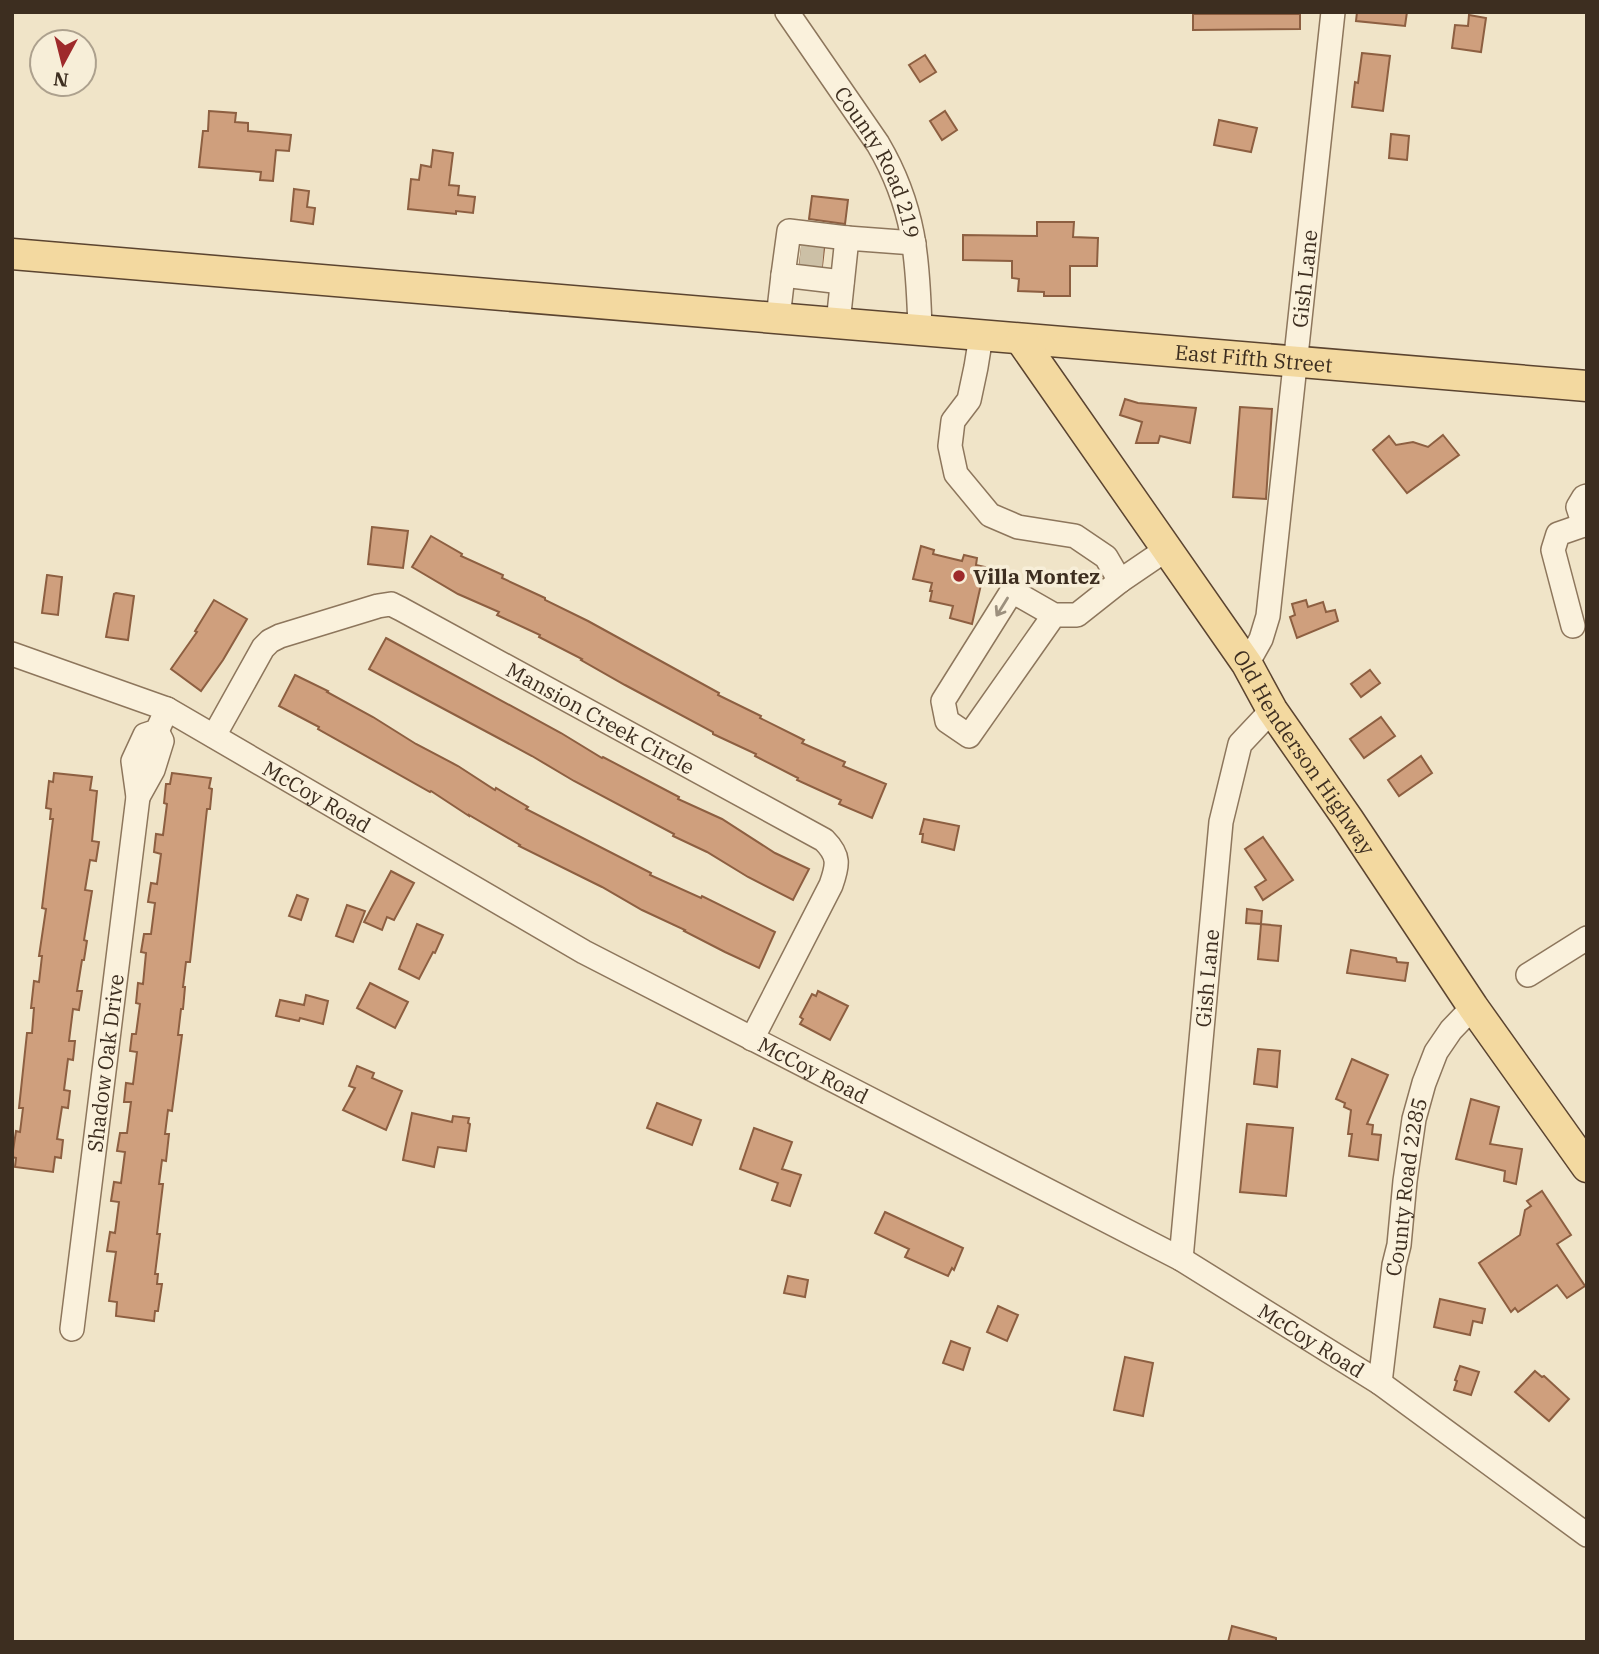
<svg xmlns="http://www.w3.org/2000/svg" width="1599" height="1654" viewBox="0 0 1599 1654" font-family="'IBM Plex Serif',serif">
	<rect width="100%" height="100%" fill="#f0e4c8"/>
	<g fill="#cf9f7d" stroke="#8d5f41" stroke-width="2">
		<path d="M 1357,12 L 1407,12 L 1405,26 L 1356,21 Z"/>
		<path d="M 1193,14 L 1300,14 L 1300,29 L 1193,30 Z"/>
		<path d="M 1469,15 L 1486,18 L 1481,52 L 1452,48 L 1455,25 L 1468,26 Z"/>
		<path d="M 1362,53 L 1390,56 L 1383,111 L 1352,107 L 1355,82 L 1358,83 Z"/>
		<path d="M 925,55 L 936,72 L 920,82 L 909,65 Z"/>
		<path d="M 209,111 L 236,113 L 235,122 L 248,123 L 248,131 L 291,135 L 289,151 L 276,150 L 273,181 L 260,180 L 261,172 L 199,167 L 203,131 L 208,131 Z"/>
		<path d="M 945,111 L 957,130 L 942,140 L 930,121 Z"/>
		<path d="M 1219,120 L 1257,128 L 1251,152 L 1214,145 Z"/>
		<path d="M 1391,134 L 1409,136 L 1407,160 L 1389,158 Z"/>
		<path d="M 433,150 L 453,153 L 449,185 L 459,186 L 458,195 L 475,197 L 473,213 L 456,211 L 456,214 L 408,209 L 411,179 L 419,180 L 421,165 L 431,167 Z"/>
		<path d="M 294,189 L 309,191 L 307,207 L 315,208 L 313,224 L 291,221 Z"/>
		<path d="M 812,196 L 848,200 L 845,224 L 809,219 Z"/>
		<path d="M 1037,222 L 1074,222 L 1073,237 L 1098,238 L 1097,266 L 1070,266 L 1070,296 L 1044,296 L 1044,292 L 1018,291 L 1019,279 L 1012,278 L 1012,261 L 963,260 L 963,235 L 1037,236 Z"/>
		<path d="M 802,247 L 824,249 L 822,266 L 800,263 Z"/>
		<path d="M 1125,399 L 1138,403 L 1196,408 L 1190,443 L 1160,436 L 1158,443 L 1136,443 L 1142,422 L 1120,415 Z"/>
		<path d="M 1240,407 L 1272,409 L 1266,499 L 1233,497 Z"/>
		<path d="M 1443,435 L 1459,455 L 1407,493 L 1373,450 L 1389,436 L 1396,445 L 1413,442 L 1428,447 Z"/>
		<path d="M 372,527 L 408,531 L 403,568 L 368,564 Z"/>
		<path d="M 431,536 L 462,554 L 461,556 L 503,575 L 502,578 L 545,598 L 545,600 L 588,621 L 719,693 L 718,695 L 761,716 L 760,718 L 804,740 L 802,743 L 845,762 L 843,766 L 886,784 L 872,818 L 839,804 L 841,800 L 797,780 L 798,778 L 755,756 L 756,754 L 713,734 L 713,732 L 625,685 L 581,660 L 582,659 L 539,637 L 540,635 L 497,615 L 499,612 L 458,594 L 412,567 Z"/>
		<path d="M 921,546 L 934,550 L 933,554 L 962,561 L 964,555 L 977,558 L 976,565 L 985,567 L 972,624 L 950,618 L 953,606 L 930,601 L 932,591 L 930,591 L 932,583 L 913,579 Z"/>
		<path d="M 47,575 L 62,577 L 58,615 L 42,613 Z"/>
		<path d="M 116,593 L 134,596 L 128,640 L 106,637 L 114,594 Z"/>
		<path d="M 214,600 L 247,619 L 223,660 L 201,691 L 171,669 L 197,632 L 195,631 Z"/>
		<path d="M 1306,600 L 1308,607 L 1323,602 L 1326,612 L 1335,610 L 1338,621 L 1297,638 L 1290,617 L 1295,615 L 1292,604 Z"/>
		<path d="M 386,638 L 561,733 L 602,758 L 603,757 L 679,797 L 678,799 L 722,819 L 775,853 L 809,869 L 793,900 L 748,877 L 707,852 L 673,836 L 674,834 L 574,781 L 532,756 L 369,669 Z"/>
		<path d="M 1370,670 L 1380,683 L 1361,697 L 1351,684 Z"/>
		<path d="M 295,675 L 328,691 L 327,692 L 373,717 L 416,744 L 458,766 L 495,790 L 496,788 L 528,807 L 526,809 L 651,873 L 650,875 L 701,898 L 702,896 L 775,932 L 759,968 L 725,952 L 684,931 L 685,930 L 642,910 L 602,887 L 519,846 L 520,845 L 469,815 L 469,816 L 431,791 L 430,792 L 318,729 L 319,727 L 279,706 Z"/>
		<path d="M 1381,717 L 1395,736 L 1364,758 L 1350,739 Z"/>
		<path d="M 1421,756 L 1432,773 L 1399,796 L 1388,780 Z"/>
		<path d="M 54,773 L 92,777 L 90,790 L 97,791 L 92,841 L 99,842 L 96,861 L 90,860 L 85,890 L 92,891 L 84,940 L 87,941 L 84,960 L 82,960 L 77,991 L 82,991 L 79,1010 L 73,1009 L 69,1041 L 75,1041 L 73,1060 L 68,1059 L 64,1090 L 70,1091 L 68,1108 L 62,1107 L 57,1139 L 63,1140 L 61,1158 L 55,1157 L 53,1172 L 15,1167 L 16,1158 L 12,1157 L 16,1131 L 20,1132 L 23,1108 L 19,1108 L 27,1033 L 32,1033 L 34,1008 L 31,1008 L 34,981 L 39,982 L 42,956 L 39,956 L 46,909 L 42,908 L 53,819 L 50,819 L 51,809 L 46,808 L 49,781 L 53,782 Z"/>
		<path d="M 172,773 L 211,778 L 209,788 L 212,789 L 210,809 L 207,809 L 190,962 L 186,962 L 183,987 L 185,987 L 183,1009 L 181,1009 L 178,1035 L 182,1035 L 172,1111 L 168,1110 L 165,1134 L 169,1134 L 166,1161 L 162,1160 L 159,1184 L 163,1184 L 157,1234 L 160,1234 L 155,1274 L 158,1274 L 157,1284 L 162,1284 L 158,1311 L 155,1311 L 154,1321 L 116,1316 L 117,1302 L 109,1301 L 116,1252 L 107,1251 L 110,1232 L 115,1233 L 119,1202 L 111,1201 L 114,1182 L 121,1183 L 125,1152 L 117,1151 L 120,1133 L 127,1133 L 131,1102 L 124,1102 L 126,1083 L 133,1084 L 137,1052 L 130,1051 L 132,1034 L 136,1034 L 140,1004 L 136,1003 L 138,983 L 143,984 L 146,953 L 141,952 L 144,934 L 151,934 L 155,903 L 148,902 L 151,883 L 157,884 L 161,854 L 154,852 L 156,834 L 163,835 L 167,804 L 164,803 L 166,784 L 170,784 Z"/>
		<path d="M 924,819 L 959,826 L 954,850 L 922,842 L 923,834 L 920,834 Z"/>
		<path d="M 1263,837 L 1293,880 L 1263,900 L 1255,887 L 1266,880 L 1245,849 Z"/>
		<path d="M 391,871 L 414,883 L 394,920 L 387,917 L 382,930 L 364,922 Z"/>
		<path d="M 297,895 L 308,899 L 301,920 L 289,916 Z"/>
		<path d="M 347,905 L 365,911 L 353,942 L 336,936 Z"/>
		<path d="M 1247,909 L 1262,911 L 1261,924 L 1281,926 L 1278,961 L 1258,959 L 1261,924 L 1246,923 Z"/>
		<path d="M 417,924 L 443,935 L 435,953 L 433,952 L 419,979 L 399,969 Z"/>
		<path d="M 1351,950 L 1396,958 L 1397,962 L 1408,963 L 1405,981 L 1347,973 Z"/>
		<path d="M 370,983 L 408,1002 L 395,1028 L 357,1008 Z"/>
		<path d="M 818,991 L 848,1006 L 830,1040 L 800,1024 L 803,1019 L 800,1017 L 812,994 L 816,996 Z"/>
		<path d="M 306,995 L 328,1001 L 323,1024 L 300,1018 L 299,1021 L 276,1016 L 280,1000 L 304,1005 Z"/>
		<path d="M 1258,1049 L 1280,1051 L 1277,1087 L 1254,1084 Z"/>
		<path d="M 1352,1059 L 1388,1075 L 1367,1124 L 1373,1125 L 1372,1134 L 1381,1135 L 1378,1160 L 1349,1156 L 1352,1134 L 1348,1134 L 1351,1110 L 1344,1107 L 1345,1103 L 1336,1099 Z"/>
		<path d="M 357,1066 L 374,1073 L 372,1078 L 402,1091 L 386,1130 L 343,1110 L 355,1088 L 349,1086 Z"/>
		<path d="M 1471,1099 L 1499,1107 L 1490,1144 L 1522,1149 L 1516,1184 L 1504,1181 L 1505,1171 L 1456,1159 Z"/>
		<path d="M 657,1103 L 701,1120 L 692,1145 L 647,1128 Z"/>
		<path d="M 412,1113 L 452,1122 L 453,1116 L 469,1118 L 468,1123 L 470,1124 L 466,1151 L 438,1147 L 434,1167 L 403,1160 Z"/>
		<path d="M 1247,1124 L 1293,1128 L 1286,1196 L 1240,1192 Z"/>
		<path d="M 754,1128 L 792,1142 L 782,1169 L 801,1175 L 790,1206 L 772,1200 L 778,1183 L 740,1169 Z"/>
		<path d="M 1542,1191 L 1571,1235 L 1557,1244 L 1585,1286 L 1567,1298 L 1557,1285 L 1518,1312 L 1515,1308 L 1511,1312 L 1479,1263 L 1520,1235 L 1525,1210 L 1531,1206 L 1527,1201 Z"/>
		<path d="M 885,1212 L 963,1248 L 954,1270 L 952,1268 L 948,1276 L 905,1257 L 909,1249 L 875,1233 Z"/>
		<path d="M 788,1276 L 808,1280 L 805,1297 L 784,1293 Z"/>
		<path d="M 1440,1299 L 1485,1309 L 1482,1323 L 1473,1321 L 1470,1335 L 1434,1327 Z"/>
		<path d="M 998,1306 L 1018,1315 L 1007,1341 L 987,1332 Z"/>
		<path d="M 951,1341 L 970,1348 L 963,1370 L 943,1363 Z"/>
		<path d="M 1125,1357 L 1153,1363 L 1143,1416 L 1114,1410 Z"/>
		<path d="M 1460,1366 L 1479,1372 L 1471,1395 L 1454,1390 L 1457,1381 L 1455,1380 Z"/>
		<path d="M 1535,1371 L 1542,1377 L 1544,1376 L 1569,1399 L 1549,1421 L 1515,1392 Z"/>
		<path d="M 1232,1626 L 1276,1638 L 1276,1642 L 1228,1642 Z"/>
	</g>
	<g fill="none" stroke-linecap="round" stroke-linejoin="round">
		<path stroke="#ccc0a6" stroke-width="23" stroke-dasharray="23 11" stroke-linecap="butt" d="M 800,257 L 823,259"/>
		<g stroke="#8d765c" stroke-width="26">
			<g id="minor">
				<path id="s1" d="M 787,12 L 878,144 C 915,207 918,259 920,330"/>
				<path d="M 842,282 L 783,275 L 789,231 L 847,238"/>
				<path d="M 778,318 L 783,275"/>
				<path d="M 838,323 L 847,238 L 914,243"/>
				<path d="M 981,336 L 976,367 L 969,400 L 953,421 L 950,446 L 956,474 L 990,515 L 1018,527 L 1075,536 L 1106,557 L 1120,581"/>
				<path d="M 1587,496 L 1584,497 L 1578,507 L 1584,525 L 1587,525"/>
				<path d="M 1054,615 L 969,736 L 947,721 L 943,701 L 1012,591 L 1054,615 L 1077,615 L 1120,581 L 1167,549"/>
				<path d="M 1573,626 L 1553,550 L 1558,534 L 1584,525"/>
				<path id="s2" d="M 12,654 L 167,709 L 584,952 L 1181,1259 L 1380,1383 L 1587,1535"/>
				<path id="s3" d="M 1247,664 L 1261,639 L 1268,616 L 1333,12"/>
				<path id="s4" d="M 214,736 L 263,648 L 270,641 L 280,636 L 378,606 L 391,604 L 401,609 L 824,840 C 840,856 838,865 831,885 L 752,1039"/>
				<path d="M 138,797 L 153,770 L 162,741 L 157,731"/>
				<path d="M 1528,975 L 1587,938"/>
				<path id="s5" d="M 1181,1259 L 1221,822 L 1240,744 L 1272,710"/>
				<path id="s6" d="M 72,1329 L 138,797 L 133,761 L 145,735 L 157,731 L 167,709"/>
				<path id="s7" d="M 1380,1383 L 1394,1265 L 1399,1245 L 1405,1181 L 1414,1119 L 1424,1083 L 1436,1052 L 1451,1030 L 1473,1007"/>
			</g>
		</g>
		<g stroke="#5b4430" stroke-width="33">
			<g id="major">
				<path id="s8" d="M 12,254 L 1587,386"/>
				<path id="s9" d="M 1021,340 L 1247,664 L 1272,710 L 1348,819 L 1473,1007 L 1587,1167"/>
			</g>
		</g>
		<use href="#minor" stroke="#faf1dc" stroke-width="23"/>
		<use href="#major" stroke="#f3d9a0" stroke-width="30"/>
	</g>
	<defs><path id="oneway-shaft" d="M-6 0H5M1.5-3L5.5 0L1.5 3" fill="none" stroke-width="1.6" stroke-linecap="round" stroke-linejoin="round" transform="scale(1.75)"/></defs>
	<use stroke="#9c907e" href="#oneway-shaft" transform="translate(1002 607) rotate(122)"/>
	<circle fill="#9e2a2b" stroke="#f7eed8" stroke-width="2.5" cx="959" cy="576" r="7"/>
	<g text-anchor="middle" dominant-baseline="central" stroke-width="7" stroke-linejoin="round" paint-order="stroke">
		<g font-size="21" fill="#3d2e20" stroke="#f7eed8">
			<text stroke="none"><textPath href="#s1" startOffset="177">County Road 219</textPath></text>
			<text stroke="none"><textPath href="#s3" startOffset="392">Gish Lane</textPath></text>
			<text stroke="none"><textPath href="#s8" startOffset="1246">East Fifth Street</textPath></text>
			<text stroke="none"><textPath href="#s4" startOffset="476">Mansion Creek Circle</textPath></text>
			<text stroke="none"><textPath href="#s9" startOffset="500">Old Henderson Highway</textPath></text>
			<text stroke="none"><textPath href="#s2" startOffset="338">McCoy Road</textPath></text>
			<text stroke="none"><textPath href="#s5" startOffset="282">Gish Lane</textPath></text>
			<text stroke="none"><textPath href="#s6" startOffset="268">Shadow Oak Drive</textPath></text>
			<text stroke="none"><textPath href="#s2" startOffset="905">McCoy Road</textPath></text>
			<text stroke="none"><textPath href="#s7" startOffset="198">County Road 2285</textPath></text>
			<text stroke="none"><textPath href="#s2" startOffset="1472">McCoy Road</textPath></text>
		</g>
		<g font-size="21" font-weight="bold" fill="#3d2e20" stroke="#f7eed8" text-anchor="start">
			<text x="973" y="576">Villa Montez</text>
		</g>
	</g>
	<rect width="1599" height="1654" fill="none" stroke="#3d2e20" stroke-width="28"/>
	<g transform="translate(63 63) rotate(187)"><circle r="33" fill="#f7eed8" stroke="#ada18e" stroke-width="2"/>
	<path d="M0-5L12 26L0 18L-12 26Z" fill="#9e2a2b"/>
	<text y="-10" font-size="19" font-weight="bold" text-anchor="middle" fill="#3d2e20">N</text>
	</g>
</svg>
